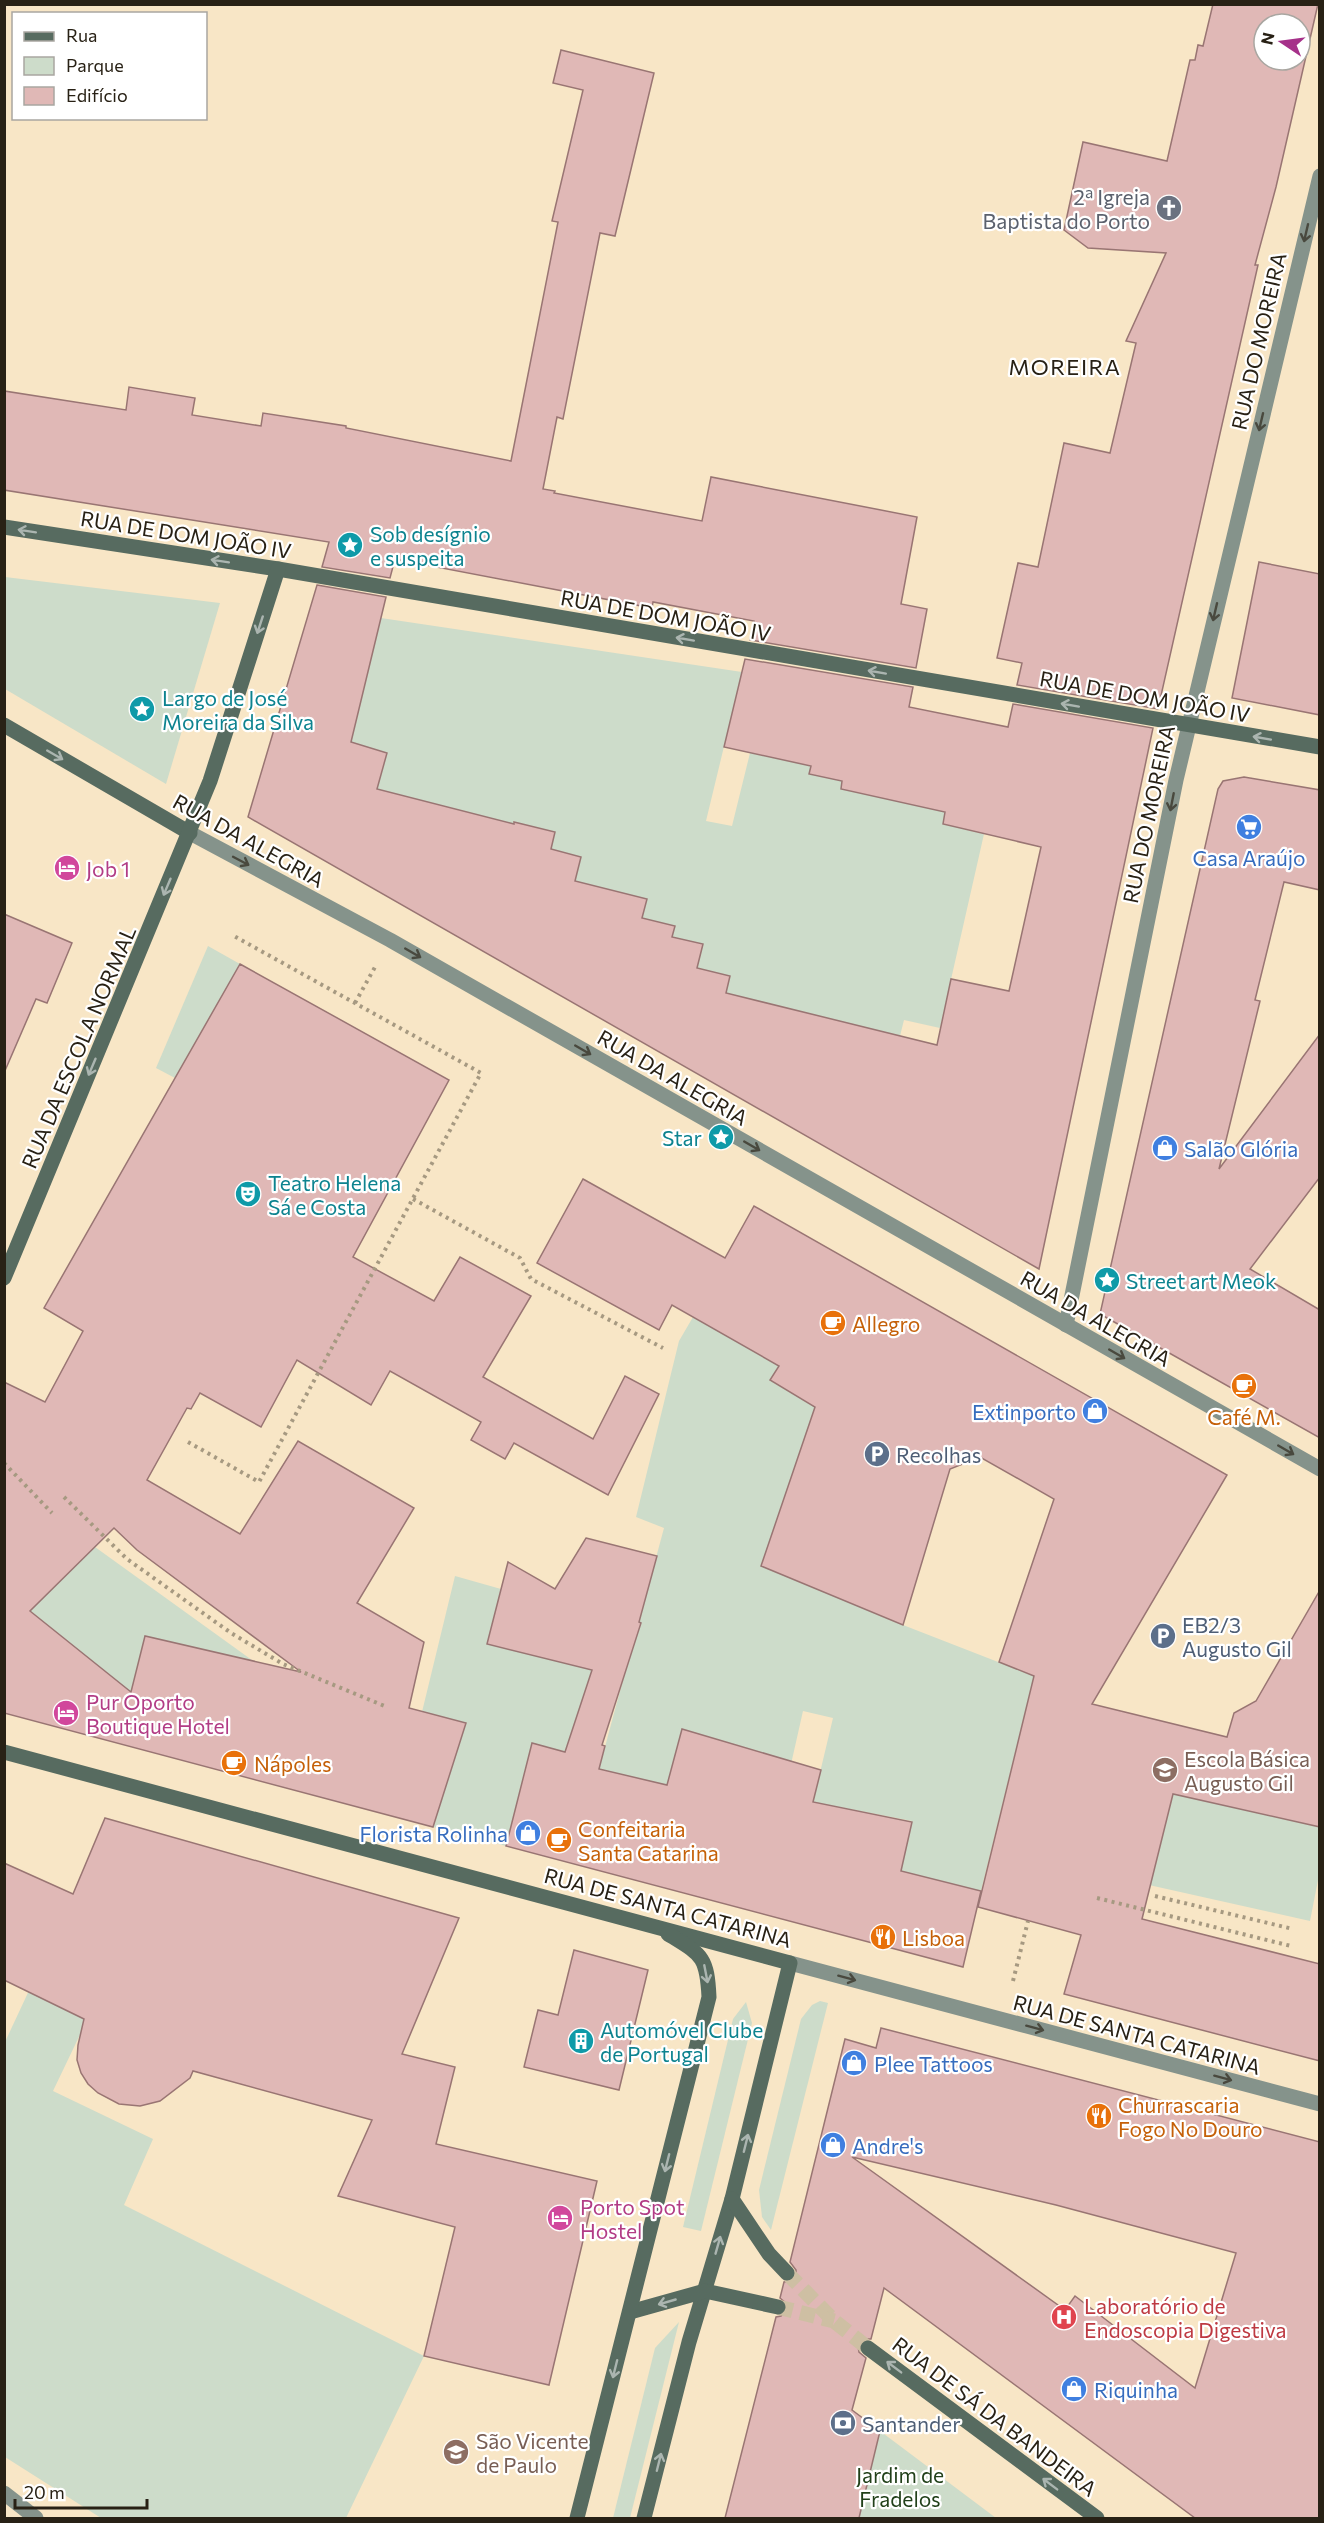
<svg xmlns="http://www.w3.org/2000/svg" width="1324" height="2523" viewBox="0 0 1324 2523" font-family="Commissioner,sans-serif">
	<rect width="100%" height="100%" fill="#f8e6c6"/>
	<g fill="#cddcca">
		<path d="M 5,577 L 220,603 L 166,784 L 5,689 Z"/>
		<path d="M 381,618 L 742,672 L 706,821 L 732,826 L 750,753 L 811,766 L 809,774 L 842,781 L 841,789 L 945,812 L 943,824 L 984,834 L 940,1028 L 904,1020 L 900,1036 L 726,993 L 730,976 L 697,968 L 702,944 L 672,937 L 674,926 L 642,918 L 647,899 L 575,882 L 581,857 L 551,849 L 555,832 L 515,822 L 510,840 L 479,815 L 377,789 L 387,753 L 351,743 Z"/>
		<path d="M 208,946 L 240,964 L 175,1078 L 156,1068 Z"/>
		<path d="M 693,1317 L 779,1365 L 770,1380 L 815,1407 L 762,1566 L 903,1625 L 1034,1676 L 981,1891 L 901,1871 L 912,1821 L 813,1802 L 833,1718 L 803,1711 L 780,1813 L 599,1769 L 664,1528 L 636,1517 L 679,1341 Z"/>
		<path d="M 95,1547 L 260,1666 L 145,1637 L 118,1743 L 78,1733 L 115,1680 L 32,1612 L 5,1604 L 57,1584 Z"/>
		<path d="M 455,1576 L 501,1589 L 487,1644 L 556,1661 L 570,1610 L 610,1620 L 565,1752 L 532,1744 L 506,1846 L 433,1827 L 422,1712 Z"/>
		<path d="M 1173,1794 L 1319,1827 L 1319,1875 L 1310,1921 L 1149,1885 Z"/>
		<path d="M 54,1937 L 87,2020 L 53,2091 L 153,2139 L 124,2205 L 424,2356 L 346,2518 L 101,2518 L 5,2457 L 5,2042 Z"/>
		<path d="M 820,2001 L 828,2003 L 771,2230 L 762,2217 L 759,2190 L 801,2019 L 812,2005 Z"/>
		<path d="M 746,2002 L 752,2023 L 701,2231 L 683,2227 L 733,2019 Z"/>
		<path d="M 679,2322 L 630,2518 L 613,2518 L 655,2348 Z"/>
		<path d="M 880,2431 L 996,2518 L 859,2518 Z"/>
	</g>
	<g fill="#e0b8b6" stroke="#997573" stroke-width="1.5" fill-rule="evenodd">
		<path d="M 1213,4 L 1318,4 L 1276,187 L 1255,265 L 1258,265 L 1158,709 L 1017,685 L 1022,663 L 997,658 L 1018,563 L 1038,567 L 1064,443 L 1110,453 L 1136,343 L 1126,341 L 1166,253 L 1088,248 L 1064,230 L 1083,142 L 1167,161 L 1190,60 L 1195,60 L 1198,45 L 1203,46 ZM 1264,24 L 1300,24 L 1300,60 L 1264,60 Z"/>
		<path d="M 561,50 L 654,73 L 615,236 L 600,233 L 563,419 L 557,417 L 543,489 L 555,491 L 554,493 L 702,521 L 711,477 L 917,517 L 901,604 L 927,609 L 916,668 L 750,640 L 754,621 L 653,602 L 652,608 L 395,559 L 390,578 L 322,567 L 329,542 L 4,490 L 4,391 L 126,410 L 129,387 L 195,398 L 192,415 L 261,426 L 263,413 L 346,426 L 346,428 L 511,461 L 558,222 L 552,221 L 583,90 L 553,83 Z"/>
		<path d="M 1259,562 L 1320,574 L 1320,715 L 1232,698 Z"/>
		<path d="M 317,585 L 386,597 L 351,742 L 387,753 L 377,789 L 514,824 L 514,822 L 555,832 L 551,849 L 581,857 L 575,881 L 647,899 L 642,918 L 675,926 L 672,937 L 703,944 L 697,968 L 730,976 L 726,993 L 937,1045 L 951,979 L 1009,991 L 1041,847 L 943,824 L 945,812 L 841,789 L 842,781 L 809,774 L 811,766 L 724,747 L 745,659 L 913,687 L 909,707 L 1008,727 L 1013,704 L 1153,728 L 1039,1269 L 248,817 Z"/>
		<path d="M 1244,777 L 1320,790 L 1320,890 L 1284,882 L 1255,1000 L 1260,1001 L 1219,1169 L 1320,1034 L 1320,1177 L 1250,1269 L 1320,1310 L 1320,1438 L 1100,1314 L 1218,789 L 1223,781 Z"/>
		<path d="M 4,914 L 72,943 L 47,1003 L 36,999 L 4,1073 Z"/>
		<path d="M 240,964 L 449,1080 L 353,1257 L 434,1301 L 460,1257 L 531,1296 L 483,1377 L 593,1439 L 625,1376 L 659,1394 L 608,1495 L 514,1443 L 505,1459 L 471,1440 L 481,1422 L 390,1371 L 371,1405 L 297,1360 L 261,1427 L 200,1393 L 191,1409 L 187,1408 L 147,1480 L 240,1534 L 298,1441 L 414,1508 L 357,1603 L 424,1642 L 409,1708 L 466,1723 L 433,1827 L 4,1713 L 4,1382 L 45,1402 L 83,1331 L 44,1308 ZM 114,1528 L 137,1550 L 301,1672 L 145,1636 L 131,1692 L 30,1611 Z"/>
		<path d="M 583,1179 L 725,1258 L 754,1206 L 1227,1475 L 1092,1704 L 1227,1737 L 1234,1713 L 1256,1701 L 1320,1590 L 1320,1827 L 1173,1794 L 1142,1919 L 1320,1964 L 1320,2061 L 1064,1994 L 1081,1935 L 978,1907 L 1034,1676 L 999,1662 L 1054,1499 L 980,1457 L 950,1469 L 903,1625 L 761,1566 L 815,1407 L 770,1380 L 779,1366 L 672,1305 L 659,1330 L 537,1263 Z"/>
		<path d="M 586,1538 L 657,1556 L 639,1622 L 641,1623 L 602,1745 L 605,1746 L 599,1769 L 667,1785 L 682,1729 L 821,1770 L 813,1802 L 912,1822 L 901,1871 L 981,1891 L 963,1967 L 506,1846 L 532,1743 L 565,1752 L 592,1670 L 487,1644 L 508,1562 L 555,1589 Z"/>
		<path d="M 105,1818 L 459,1918 L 402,2054 L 455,2067 L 436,2144 L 597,2181 L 549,2385 L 424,2356 L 455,2227 L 338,2196 L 372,2120 L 193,2071 L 190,2078 L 160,2101 L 140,2106 L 119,2104 L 98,2093 L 88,2084 L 81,2073 L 77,2060 L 78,2045 L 84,2019 L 4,1980 L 4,1863 L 73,1894 Z"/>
		<path d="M 574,1950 L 648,1970 L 619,2090 L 524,2067 L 538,2010 L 558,2015 Z"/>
		<path d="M 881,2028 L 1320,2142 L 1320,2518 L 1195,2518 L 884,2288 L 871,2339 L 864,2339 L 858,2346 L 859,2352 L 866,2358 L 852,2410 L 880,2431 L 859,2518 L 725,2518 L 776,2317 L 781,2316 L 787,2310 L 787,2304 L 780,2298 L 784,2282 L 793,2280 L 796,2275 L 796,2270 L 790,2262 L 845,2039 L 876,2048 ZM 852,2157 L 1056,2205 L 1236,2253 L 1195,2388 L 1075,2296 L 1065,2310 Z"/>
	</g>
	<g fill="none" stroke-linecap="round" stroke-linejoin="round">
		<g stroke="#cebfa3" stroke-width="15" stroke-dasharray="15 8" stroke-linecap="butt">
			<path d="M 787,2273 L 834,2321 L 868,2348"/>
			<path d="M 778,2307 L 834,2321"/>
		</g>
		<g stroke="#a69981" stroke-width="4" stroke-dasharray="3 4.5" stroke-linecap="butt">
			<path d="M 355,1003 L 375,967"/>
			<path d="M 413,1199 L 520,1258 L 531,1279 L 663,1348"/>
			<path d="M 188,1442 L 259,1482 L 481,1073 L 234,936"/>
			<path d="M 4,1463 L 52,1513"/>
			<path d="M 64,1497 L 127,1559 L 231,1633 L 283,1664 L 387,1707"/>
			<path d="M 1155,1896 L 1293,1929"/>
			<path d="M 1097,1898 L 1291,1946"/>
			<path d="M 1013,1981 L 1028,1921"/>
		</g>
		<g stroke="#85938b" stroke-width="15">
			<path d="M 1066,1325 L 1176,780 L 1320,176"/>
			<path d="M 790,1963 L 1320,2104"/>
			<path d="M 4,2493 L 36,2518"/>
		</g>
		<path stroke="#85938b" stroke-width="15" d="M 190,833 L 390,940 L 1320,1469"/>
		<g stroke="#576b60" stroke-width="15">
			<path d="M 4,527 L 278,569 L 1320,747"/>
			<path d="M 4,725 L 190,833"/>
			<path d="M 4,1278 L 210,781 L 278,569"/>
			<path d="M 4,1752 L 790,1963 L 732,2199 L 689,2342 L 644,2518"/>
			<path d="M 732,2199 L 769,2254 L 787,2273"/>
			<path d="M 630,2312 L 705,2291 L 778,2307"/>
			<path d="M 868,2348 L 1097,2518"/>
			<path d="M 577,2518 L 709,1997 C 707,1956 702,1955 668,1934"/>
		</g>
	</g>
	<defs><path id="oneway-shaft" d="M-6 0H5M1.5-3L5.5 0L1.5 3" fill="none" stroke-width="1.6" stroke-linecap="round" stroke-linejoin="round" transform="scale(1.5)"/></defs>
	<g stroke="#49493e">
		<use href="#oneway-shaft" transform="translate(1306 233) rotate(103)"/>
		<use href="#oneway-shaft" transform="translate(1261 422) rotate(103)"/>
		<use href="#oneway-shaft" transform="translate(1215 612) rotate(103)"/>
		<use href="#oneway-shaft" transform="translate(1172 802) rotate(101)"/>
		<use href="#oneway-shaft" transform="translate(241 861) rotate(28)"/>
		<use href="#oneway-shaft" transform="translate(413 953) rotate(30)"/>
		<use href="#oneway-shaft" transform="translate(583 1050) rotate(30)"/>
		<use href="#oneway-shaft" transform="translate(752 1146) rotate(30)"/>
		<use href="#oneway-shaft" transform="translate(1117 1354) rotate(30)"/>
		<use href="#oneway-shaft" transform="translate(1286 1450) rotate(30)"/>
		<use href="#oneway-shaft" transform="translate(847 1978) rotate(15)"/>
		<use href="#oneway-shaft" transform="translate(1035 2028) rotate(15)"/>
		<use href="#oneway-shaft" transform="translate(1223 2078) rotate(15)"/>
	</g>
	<g stroke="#abb5b0">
		<use href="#oneway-shaft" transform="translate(27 531) rotate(-171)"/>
		<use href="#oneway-shaft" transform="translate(220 561) rotate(-171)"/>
		<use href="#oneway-shaft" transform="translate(260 625) rotate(108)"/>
		<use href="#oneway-shaft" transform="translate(685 639) rotate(-170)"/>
		<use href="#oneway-shaft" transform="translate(877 672) rotate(-170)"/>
		<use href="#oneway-shaft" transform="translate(1070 705) rotate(-170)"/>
		<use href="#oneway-shaft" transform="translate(1262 738) rotate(-170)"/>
		<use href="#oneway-shaft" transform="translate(55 755) rotate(30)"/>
		<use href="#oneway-shaft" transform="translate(167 887) rotate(113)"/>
		<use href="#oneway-shaft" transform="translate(92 1067) rotate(113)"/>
		<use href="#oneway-shaft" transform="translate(706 1974) rotate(79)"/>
		<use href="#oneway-shaft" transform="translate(746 2143) rotate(-76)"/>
		<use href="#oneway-shaft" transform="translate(667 2163) rotate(104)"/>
		<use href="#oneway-shaft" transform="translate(718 2245) rotate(-74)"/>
		<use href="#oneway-shaft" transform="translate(667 2302) rotate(164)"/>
		<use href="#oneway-shaft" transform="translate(894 2367) rotate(-143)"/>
		<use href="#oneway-shaft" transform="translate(615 2369) rotate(104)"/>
		<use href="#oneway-shaft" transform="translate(659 2462) rotate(-76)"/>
		<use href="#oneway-shaft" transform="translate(1050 2484) rotate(-143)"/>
	</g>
	<defs>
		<g id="church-disc" transform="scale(1.35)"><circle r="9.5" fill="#6b7280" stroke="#fff"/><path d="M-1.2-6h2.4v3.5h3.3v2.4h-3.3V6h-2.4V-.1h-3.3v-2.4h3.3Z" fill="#fff"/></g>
		<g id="sight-disc" transform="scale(1.35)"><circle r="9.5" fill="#0f9aa8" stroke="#fff"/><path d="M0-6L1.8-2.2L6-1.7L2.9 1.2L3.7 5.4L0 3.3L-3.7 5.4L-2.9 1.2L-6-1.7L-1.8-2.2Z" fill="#fff"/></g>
		<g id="supermarket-disc" transform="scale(1.35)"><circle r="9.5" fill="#3f7fe0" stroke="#fff"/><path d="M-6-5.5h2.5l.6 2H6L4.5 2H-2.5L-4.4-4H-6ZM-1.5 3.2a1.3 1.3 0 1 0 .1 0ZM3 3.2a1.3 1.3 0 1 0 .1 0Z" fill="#fff"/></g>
		<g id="hotel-disc" transform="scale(1.35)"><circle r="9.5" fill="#d1479c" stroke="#fff"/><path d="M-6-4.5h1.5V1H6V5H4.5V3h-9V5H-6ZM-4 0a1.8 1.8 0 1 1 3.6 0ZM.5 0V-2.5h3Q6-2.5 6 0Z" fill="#fff"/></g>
		<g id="shop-disc" transform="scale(1.35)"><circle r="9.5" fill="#3f7fe0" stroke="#fff"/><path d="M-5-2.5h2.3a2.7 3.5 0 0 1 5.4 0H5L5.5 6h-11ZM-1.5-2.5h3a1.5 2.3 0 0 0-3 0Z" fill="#fff"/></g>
		<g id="theatre-disc" transform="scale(1.35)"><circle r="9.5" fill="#0f9aa8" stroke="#fff"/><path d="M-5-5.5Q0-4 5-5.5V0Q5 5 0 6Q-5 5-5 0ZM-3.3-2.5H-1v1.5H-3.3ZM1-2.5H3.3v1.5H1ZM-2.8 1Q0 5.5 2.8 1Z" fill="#fff"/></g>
		<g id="cafe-disc" transform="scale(1.35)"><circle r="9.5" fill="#e8710a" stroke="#fff"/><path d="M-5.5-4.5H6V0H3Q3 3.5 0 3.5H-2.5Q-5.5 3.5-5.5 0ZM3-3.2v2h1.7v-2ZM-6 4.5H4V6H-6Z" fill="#fff"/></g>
		<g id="parking-disc" transform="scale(1.35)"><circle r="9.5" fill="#5c6f8a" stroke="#fff"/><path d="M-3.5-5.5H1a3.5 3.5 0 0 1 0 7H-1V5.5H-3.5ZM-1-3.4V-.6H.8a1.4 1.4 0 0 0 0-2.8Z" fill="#fff"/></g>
		<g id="school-disc" transform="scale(1.35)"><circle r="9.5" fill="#8d6e63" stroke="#fff"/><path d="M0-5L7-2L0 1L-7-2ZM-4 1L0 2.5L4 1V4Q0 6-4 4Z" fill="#fff"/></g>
		<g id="restaurant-disc" transform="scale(1.35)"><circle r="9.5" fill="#e8710a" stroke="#fff"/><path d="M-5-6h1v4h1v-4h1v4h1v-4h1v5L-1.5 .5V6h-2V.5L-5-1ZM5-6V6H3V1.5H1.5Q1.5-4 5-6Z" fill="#fff"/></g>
		<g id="building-disc" transform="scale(1.35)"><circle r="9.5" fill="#0f9aa8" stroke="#fff"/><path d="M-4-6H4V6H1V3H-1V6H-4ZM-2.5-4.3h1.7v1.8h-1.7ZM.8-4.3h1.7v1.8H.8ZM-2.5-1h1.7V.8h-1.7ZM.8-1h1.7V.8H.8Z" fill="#fff"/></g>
		<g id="hospital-disc" transform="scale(1.35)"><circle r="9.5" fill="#e0444e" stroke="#fff"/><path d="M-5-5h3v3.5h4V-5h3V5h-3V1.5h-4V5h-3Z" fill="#fff"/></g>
		<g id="bank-disc" transform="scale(1.35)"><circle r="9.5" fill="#5c6f8a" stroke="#fff"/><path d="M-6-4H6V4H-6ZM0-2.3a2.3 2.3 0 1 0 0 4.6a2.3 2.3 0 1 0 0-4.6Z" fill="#fff"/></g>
	</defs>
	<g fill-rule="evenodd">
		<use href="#church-disc" x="1169" y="208"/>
		<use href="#sight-disc" x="350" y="545"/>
		<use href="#sight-disc" x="142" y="709"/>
		<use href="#supermarket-disc" x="1249" y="827"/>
		<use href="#hotel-disc" x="67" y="868"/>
		<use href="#sight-disc" x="721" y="1137"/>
		<use href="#shop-disc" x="1165" y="1148"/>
		<use href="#theatre-disc" x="248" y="1194"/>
		<use href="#sight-disc" x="1107" y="1280"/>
		<use href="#cafe-disc" x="833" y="1323"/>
		<use href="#cafe-disc" x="1244" y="1386"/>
		<use href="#shop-disc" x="1095" y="1411"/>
		<use href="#parking-disc" x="877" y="1454"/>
		<use href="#parking-disc" x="1163" y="1636"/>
		<use href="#hotel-disc" x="66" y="1713"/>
		<use href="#cafe-disc" x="234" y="1763"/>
		<use href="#school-disc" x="1165" y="1770"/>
		<use href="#shop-disc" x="528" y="1833"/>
		<use href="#cafe-disc" x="559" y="1840"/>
		<use href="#restaurant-disc" x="883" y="1937"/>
		<use href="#building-disc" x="581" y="2041"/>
		<use href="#shop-disc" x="854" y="2063"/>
		<use href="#restaurant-disc" x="1099" y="2116"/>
		<use href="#shop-disc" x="833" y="2145"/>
		<use href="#hotel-disc" x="560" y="2218"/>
		<use href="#hospital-disc" x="1064" y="2317"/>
		<use href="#shop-disc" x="1074" y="2389"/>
		<use href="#bank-disc" x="843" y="2423"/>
		<use href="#school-disc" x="456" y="2452"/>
	</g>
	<g text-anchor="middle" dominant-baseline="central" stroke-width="4.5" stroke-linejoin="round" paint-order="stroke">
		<g font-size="21" fill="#5b616d" stroke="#fff" text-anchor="end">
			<text x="1150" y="196">2ª Igreja<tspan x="1150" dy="24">Baptista do Porto</tspan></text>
		</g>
		<g font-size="21" fill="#282115" stroke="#fff">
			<text transform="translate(1258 341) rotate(-77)">RUA DO MOREIRA</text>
			<text transform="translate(186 534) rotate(9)">RUA DE DOM JOÃO IV</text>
			<text transform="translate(666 615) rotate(10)">RUA DE DOM JOÃO IV</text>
			<text transform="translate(1145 696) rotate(10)">RUA DE DOM JOÃO IV</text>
			<text transform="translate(1148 814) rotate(-78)">RUA DO MOREIRA</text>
			<text transform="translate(249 840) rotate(29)">RUA DA ALEGRIA</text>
			<text transform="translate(78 1047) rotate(-67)">RUA DA ESCOLA NORMAL</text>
			<text transform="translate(673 1077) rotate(30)">RUA DA ALEGRIA</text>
			<text transform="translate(1096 1318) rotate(30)">RUA DA ALEGRIA</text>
			<text transform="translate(668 1907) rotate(15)">RUA DE SANTA CATARINA</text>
			<text transform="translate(1137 2034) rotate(15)">RUA DE SANTA CATARINA</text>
			<text transform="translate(995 2416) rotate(37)">RUA DE SÁ DA BANDEIRA</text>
		</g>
		<g font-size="21" fill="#0d838f" stroke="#fff" text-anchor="start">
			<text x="370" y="533">Sob desígnio<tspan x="370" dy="24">e suspeita</tspan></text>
			<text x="162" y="697">Largo de José<tspan x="162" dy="24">Moreira da Silva</tspan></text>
			<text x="702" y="1137" text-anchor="end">Star</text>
			<text x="268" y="1182">Teatro Helena<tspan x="268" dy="24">Sá e Costa</tspan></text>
			<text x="1126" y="1280">Street art Meok</text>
			<text x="600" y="2029">Automóvel Clube<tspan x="600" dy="24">de Portugal</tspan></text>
		</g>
		<g font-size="21" fill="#366cbe" stroke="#fff" text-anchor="start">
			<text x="1249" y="857" text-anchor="middle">Casa Araújo</text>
			<text x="1184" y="1148">Salão Glória</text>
			<text x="1076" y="1411" text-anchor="end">Extinporto</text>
			<text x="508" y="1833" text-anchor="end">Florista Rolinha</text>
			<text x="874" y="2063">Plee Tattoos</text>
			<text x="852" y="2145">Andre's</text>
			<text x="1094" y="2389">Riquinha</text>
		</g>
		<g font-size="21" fill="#b23c85" stroke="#fff" text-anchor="start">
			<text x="86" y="868">Job 1</text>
			<text x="86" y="1701">Pur Oporto<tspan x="86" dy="24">Boutique Hotel</tspan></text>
			<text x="580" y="2206">Porto Spot<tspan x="580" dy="24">Hostel</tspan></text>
		</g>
		<g font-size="21" fill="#c56008" stroke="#fff" text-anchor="start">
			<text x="852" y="1323">Allegro</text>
			<text x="1244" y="1416" text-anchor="middle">Café M.</text>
			<text x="254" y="1763">Nápoles</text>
			<text x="578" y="1828">Confeitaria<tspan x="578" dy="24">Santa Catarina</tspan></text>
			<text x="902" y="1937">Lisboa</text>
			<text x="1118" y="2104">Churrascaria<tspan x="1118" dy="24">Fogo No Douro</tspan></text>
		</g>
		<g font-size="21" fill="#4e5e75" stroke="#fff" text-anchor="start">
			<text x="896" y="1454">Recolhas</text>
			<text x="1182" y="1624">EB2/3<tspan x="1182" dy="24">Augusto Gil</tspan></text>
			<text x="862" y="2423">Santander</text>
		</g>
		<g font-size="21" fill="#785e54" stroke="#fff" text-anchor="start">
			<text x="1184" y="1758">Escola Básica<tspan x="1184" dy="24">Augusto Gil</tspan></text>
			<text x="476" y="2440">São Vicente<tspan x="476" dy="24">de Paulo</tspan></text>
		</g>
		<g font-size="21" fill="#be3a42" stroke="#fff" text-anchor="start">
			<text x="1084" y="2305">Laboratório de<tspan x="1084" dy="24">Endoscopia Digestiva</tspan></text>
		</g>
		<g font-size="21" fill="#214019" stroke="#fff">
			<text x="900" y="2474">Jardim de<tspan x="900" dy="24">Fradelos</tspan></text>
		</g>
		<g font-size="22" letter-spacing="1.5" fill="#282115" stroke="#fff">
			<text x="1065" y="366">MOREIRA</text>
		</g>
	</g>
	<rect width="1324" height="2523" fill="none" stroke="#282115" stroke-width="12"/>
	<rect x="12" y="12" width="195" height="108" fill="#ffffff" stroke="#a9a6a1" stroke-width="1.5"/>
	<rect x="24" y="32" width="30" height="9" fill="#576b60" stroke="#a9a6a1" stroke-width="1.5"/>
	<text x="66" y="42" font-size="18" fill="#282115">Rua</text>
	<rect x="24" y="57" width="30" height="18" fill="#cddcca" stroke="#a9a6a1" stroke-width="1.5"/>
	<text x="66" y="72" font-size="18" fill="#282115">Parque</text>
	<rect x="24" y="87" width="30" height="18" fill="#e0b8b6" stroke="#a9a6a1" stroke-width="1.5"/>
	<text x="66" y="102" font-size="18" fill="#282115">Edifício</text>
	<g transform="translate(1282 42) rotate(283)"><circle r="28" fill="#ffffff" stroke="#a9a6a1" stroke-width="1.5"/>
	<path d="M0-4.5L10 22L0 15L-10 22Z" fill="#a6318a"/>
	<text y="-9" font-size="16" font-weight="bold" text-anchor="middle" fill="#282115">N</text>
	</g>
	<path d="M15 2499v9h132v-9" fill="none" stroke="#282115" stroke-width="3"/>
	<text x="24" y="2499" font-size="18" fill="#282115" stroke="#ffffff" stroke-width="4.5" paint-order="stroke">20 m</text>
</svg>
